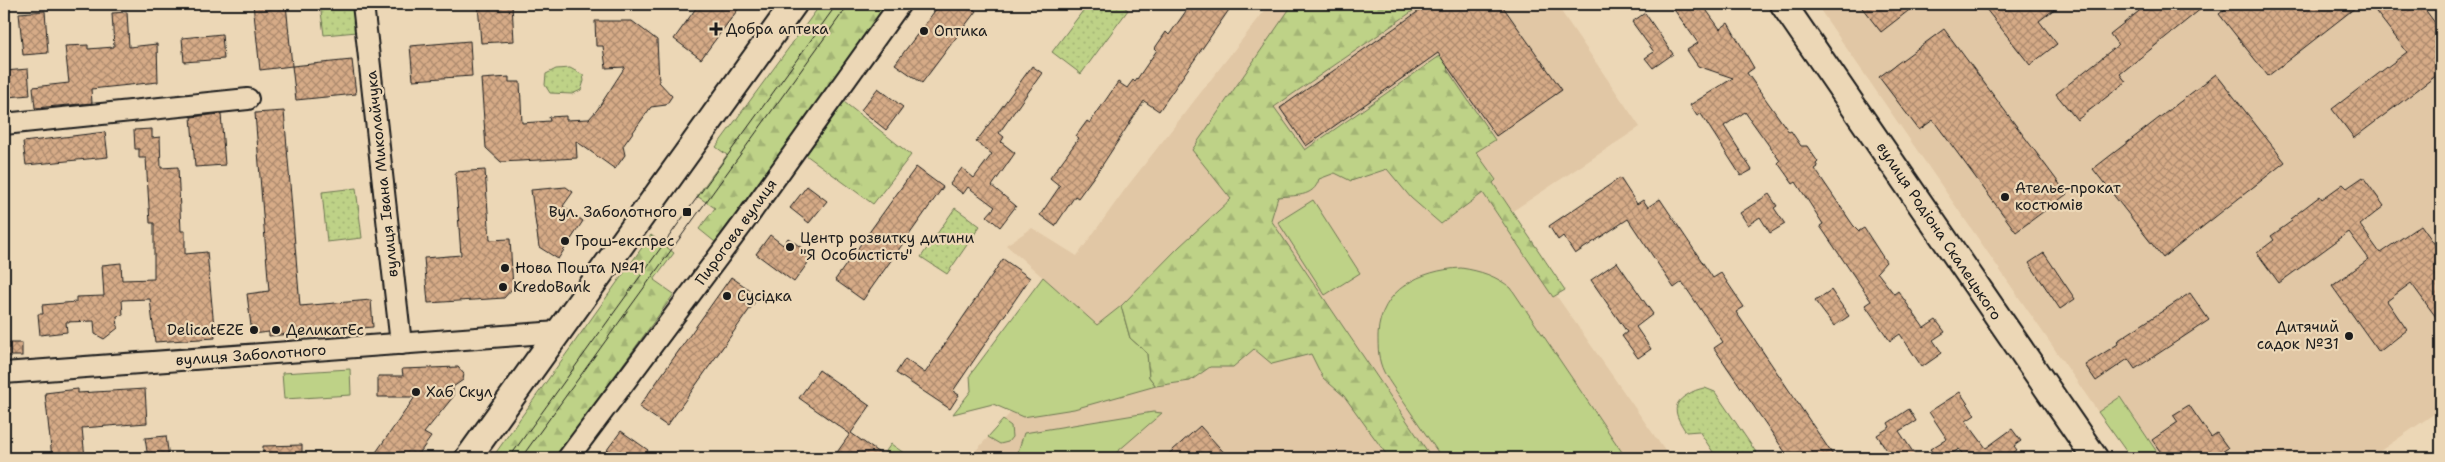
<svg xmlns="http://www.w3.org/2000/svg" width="2445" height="462" viewBox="0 0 2445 462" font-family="'Shantell Sans',sans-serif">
	<defs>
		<pattern id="forest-firs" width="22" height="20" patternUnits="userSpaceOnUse" patternTransform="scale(1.25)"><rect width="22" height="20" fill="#bed287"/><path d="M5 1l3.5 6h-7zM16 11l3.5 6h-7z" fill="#a3b474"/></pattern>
		<pattern id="park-dots" width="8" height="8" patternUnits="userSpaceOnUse" patternTransform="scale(1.25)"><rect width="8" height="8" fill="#bed287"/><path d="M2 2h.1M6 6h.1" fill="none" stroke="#a3b474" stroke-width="1.8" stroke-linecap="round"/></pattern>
		<pattern id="building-cross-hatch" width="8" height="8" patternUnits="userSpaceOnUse" patternTransform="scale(1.25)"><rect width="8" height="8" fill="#d6ab87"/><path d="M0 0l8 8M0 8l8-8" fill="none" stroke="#ad8a6e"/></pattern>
	</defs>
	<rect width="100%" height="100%" fill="#ecd7b6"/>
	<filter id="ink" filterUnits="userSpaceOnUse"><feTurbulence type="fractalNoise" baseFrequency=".02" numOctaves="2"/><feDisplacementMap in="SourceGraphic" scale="10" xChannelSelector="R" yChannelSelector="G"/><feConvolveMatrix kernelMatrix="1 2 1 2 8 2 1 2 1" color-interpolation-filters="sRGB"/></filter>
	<g filter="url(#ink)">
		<g fill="#e1c7a5">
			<path d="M 1270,4 L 1556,4 L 1640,127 L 1502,218 L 1670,458 L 969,458 L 1037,384 L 1097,325 L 1006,245 L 1032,228 L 1077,256 L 1126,188 Z"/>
			<path d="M 1816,4 L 2441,4 L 2441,409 L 2370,458 L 2161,458 L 2120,397 L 2098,412 Z"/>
		</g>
		<g fill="#bed287" stroke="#6d7752">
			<path d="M 1313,200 L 1360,273 L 1325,295 L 1278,222 Z"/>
			<path d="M 1461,268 C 1481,271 1496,276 1511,288 L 1626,458 L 1442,458 C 1429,439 1416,420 1403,401 C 1397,392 1389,382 1384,372 C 1378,360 1378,348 1378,335 C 1380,289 1421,270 1461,268 Z"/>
			<path d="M 1043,277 L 1097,325 L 1121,306 L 1130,338 L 1147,353 L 1149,377 L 1156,386 L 1074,409 L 1023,417 L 993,404 L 953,414 L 971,391 L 970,375 Z"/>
			<path d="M 350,369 L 351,395 L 284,399 L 282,373 Z"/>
			<path d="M 2120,397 L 2161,458 L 2131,458 L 2098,412 Z"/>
			<path d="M 1153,412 L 1162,413 L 1110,458 L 1016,458 L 1024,433 Z"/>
			<path d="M 1003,420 L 1011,426 L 1012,437 L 1008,442 L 1000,444 L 988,437 Z"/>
		</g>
		<g fill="url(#forest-firs)" stroke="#6d7752">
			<path d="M 821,4 L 888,4 L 715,242 L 699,229 L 715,208 L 697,196 L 727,155 L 716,147 Z"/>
			<path d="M 1293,4 L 1423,4 L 1274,107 L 1305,150 L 1444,53 L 1452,64 L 1447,69 L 1495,140 L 1476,152 L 1496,180 L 1493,183 L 1565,290 L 1553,297 L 1483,193 L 1441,224 L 1411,198 L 1387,169 L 1351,181 L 1335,173 L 1319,179 C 1314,198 1294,195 1278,197 L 1271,220 L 1432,458 L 1389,458 L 1344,396 L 1323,378 L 1311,354 L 1272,364 L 1254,349 L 1233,367 L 1210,367 L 1190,381 L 1156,386 L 1149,377 L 1147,353 L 1130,338 L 1121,306 L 1179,247 L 1231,199 L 1192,150 Z"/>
			<path d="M 844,102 L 911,155 L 873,204 L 806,155 Z"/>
			<path d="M 651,235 L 674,253 L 654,280 L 674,294 L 555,458 L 492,458 Z"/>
			<path d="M 891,444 L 911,458 L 881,458 Z"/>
		</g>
		<g fill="url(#park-dots)" stroke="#6d7752">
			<path d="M 320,4 L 354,4 L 357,32 L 324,35 Z"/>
			<path d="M 1088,4 L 1120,4 L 1128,10 L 1081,74 L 1052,52 Z"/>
			<path d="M 570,68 L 583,75 L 584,81 L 581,90 L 572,94 L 550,93 L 545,85 L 546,74 L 556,69 Z"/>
			<path d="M 356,188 L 362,238 L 327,242 L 322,192 Z"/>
			<path d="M 955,208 L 980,226 L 947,274 L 921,257 Z"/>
			<path d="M 1705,388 L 1715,392 L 1760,458 L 1717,458 L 1699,431 L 1686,432 C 1677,418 1669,405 1687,395 C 1693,391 1698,389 1705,388 Z"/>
		</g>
		<g fill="url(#building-cross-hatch)" stroke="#1c1c1c">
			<path d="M 253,4 L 286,4 L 292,66 L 260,70 Z"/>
			<path d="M 478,4 L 512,4 L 514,41 L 481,43 Z"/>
			<path d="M 699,4 L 742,4 L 701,59 L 674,39 Z"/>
			<path d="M 940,4 L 966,4 L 976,11 L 922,83 L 895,64 Z"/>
			<path d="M 1191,4 L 1233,4 L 1159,111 L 1144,101 L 1103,164 L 1078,198 L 1075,196 L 1055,226 L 1040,215 L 1060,186 L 1050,178 L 1079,138 L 1076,136 L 1087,121 L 1090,123 L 1118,82 L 1127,88 L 1133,80 L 1135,82 L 1157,50 L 1155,48 L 1166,32 L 1169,35 Z"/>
			<path d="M 1429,4 L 1501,4 L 1562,90 L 1496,136 L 1438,53 L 1306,146 L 1280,108 Z"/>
			<path d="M 1670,4 L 1702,4 L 1720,29 L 1728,23 L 1754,68 L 1747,73 L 1789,132 L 1791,131 L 1801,146 L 1807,146 L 1818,162 L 1816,164 L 1818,167 L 1815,169 L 1853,225 L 1859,231 L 1864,228 L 1886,262 L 1877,272 L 1894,294 L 1898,291 L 1924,328 L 1936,320 L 1945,332 L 1933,340 L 1942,353 L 1922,367 L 1900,334 L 1890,341 L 1865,305 L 1871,301 L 1820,226 L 1823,224 L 1796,182 L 1793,184 L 1778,163 L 1780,161 L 1745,112 L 1724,126 L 1752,170 L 1741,176 L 1701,114 L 1697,116 L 1690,105 L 1733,78 L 1698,66 L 1687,50 L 1698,43 Z"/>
			<path d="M 1859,4 L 1917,4 L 1881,32 Z"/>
			<path d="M 1982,4 L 2061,4 L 2039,21 L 2057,44 L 2030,65 Z"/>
			<path d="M 2148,4 L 2207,4 L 2120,74 L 2126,82 L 2077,120 L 2056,94 L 2118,45 L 2110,34 Z"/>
			<path d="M 2232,4 L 2360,4 L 2268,76 L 2219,14 Z"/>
			<path d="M 2370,4 L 2421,4 L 2441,31 L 2441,72 L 2354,138 L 2332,109 L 2407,52 Z"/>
			<path d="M 45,11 L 48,53 L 23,55 L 19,13 Z"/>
			<path d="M 127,12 L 129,47 L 157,44 L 158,82 L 91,89 L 92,103 L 35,108 L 33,87 L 69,83 L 65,46 L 88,45 L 88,49 L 114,47 L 112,13 Z"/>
			<path d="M 1645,13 L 1673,54 L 1653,68 L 1645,58 L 1654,52 L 1632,22 Z"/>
			<path d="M 595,21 L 632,21 L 657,40 L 659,82 L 672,96 L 666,105 L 651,107 L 623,146 L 625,155 L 615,169 L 576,141 L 577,158 L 501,162 L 486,148 L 481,79 L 509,77 L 509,82 L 520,82 L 522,123 L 550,121 L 549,117 L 566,116 L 566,120 L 589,119 L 597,110 L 625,67 L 606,68 L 603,46 L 596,46 Z"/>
			<path d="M 1944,29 L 2067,194 L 2016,232 L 1933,120 L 1919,130 L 1879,77 Z"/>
			<path d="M 222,34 L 224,59 L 184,62 L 182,38 Z"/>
			<path d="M 470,41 L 472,76 L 413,80 L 410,46 Z"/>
			<path d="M 352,60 L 356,94 L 296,100 L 292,66 Z"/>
			<path d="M 1032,66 L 1042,73 L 999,133 L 1004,137 L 1001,142 L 1015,153 L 992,186 L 1016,206 L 1000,227 L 987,216 L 995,207 L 968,187 L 963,194 L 950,184 L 962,168 L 974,178 L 992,154 L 976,142 Z"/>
			<path d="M 28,69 L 30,95 L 8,97 L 5,71 Z"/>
			<path d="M 2216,74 L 2285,162 L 2163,258 L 2093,169 Z"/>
			<path d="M 878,88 L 903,107 L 886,130 L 861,110 Z"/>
			<path d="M 284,111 L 300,306 L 371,300 L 373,327 L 269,336 L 269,332 L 252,334 L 247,294 L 269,291 L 255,113 Z"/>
			<path d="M 221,114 L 225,165 L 195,167 L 191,117 Z"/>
			<path d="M 152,129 L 152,138 L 160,137 L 161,168 L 178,167 L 181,231 L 185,231 L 185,254 L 207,252 L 215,338 L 155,342 L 150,299 L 122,300 L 123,315 L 117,316 L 118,328 L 104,339 L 95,334 L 94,321 L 66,322 L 67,332 L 40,335 L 38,314 L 43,314 L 42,305 L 76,302 L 76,297 L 104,296 L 102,265 L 121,263 L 122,280 L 154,279 L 154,223 L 150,223 L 146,158 L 139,158 L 139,149 L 135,149 L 134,130 Z"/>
			<path d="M 105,132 L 108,157 L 26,165 L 23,142 Z"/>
			<path d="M 916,167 L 943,187 L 863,300 L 835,280 Z"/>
			<path d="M 485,170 L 490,240 L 510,239 L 513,288 L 504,298 L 428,303 L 424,258 L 461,255 L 455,172 Z"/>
			<path d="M 2363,177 L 2384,206 L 2360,225 L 2380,253 L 2421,225 L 2441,253 L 2441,324 L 2411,283 L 2387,301 L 2407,330 L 2379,352 L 2332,286 L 2369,259 L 2349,232 L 2279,283 L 2257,253 L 2274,240 L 2271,236 L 2292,221 L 2290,219 L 2320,196 L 2322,199 L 2343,184 L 2347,188 Z"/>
			<path d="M 1620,178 L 1637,204 L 1643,200 L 1648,207 L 1660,199 L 1713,278 L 1721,273 L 1744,307 L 1736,312 L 1835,458 L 1789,458 L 1714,348 L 1723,342 L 1682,282 L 1674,288 L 1628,219 L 1575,254 L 1563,236 L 1558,240 L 1549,226 Z"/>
			<path d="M 807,186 L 827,201 L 809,223 L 790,208 Z"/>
			<path d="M 566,187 L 573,192 L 563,206 L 583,221 L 558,259 L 539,247 L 531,190 Z"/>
			<path d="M 1769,194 L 1777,206 L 1774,208 L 1785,224 L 1770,233 L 1760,217 L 1748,225 L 1740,213 Z"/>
			<path d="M 770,235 L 783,245 L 788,238 L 813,256 L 794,282 L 756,254 Z"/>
			<path d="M 2044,253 L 2075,299 L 2060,309 L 2029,263 Z"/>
			<path d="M 1003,259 L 1030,278 L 953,391 L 959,395 L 950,409 L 896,373 L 905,359 L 925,373 Z"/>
			<path d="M 1617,262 L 1653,314 L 1636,327 L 1651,349 L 1638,358 L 1622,336 L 1627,332 L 1591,280 Z"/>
			<path d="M 731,277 L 759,296 L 667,426 L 639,407 Z"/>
			<path d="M 1831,290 L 1849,316 L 1834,326 L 1815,301 Z"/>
			<path d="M 2190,293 L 2209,320 L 2135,369 L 2128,359 L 2096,381 L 2085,365 L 2118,344 L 2117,341 Z"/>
			<rect x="8" y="343" width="14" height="13"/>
			<path d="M 458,367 L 464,374 L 463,380 L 453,387 L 453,397 L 424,433 L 431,437 L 416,458 L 372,458 L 415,397 L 378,397 L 378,376 L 403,376 L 402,369 Z"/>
			<path d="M 819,370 L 870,406 L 851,433 L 886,458 L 833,458 L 850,434 L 799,398 Z"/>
			<path d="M 78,389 L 78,393 L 145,389 L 147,423 L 82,428 L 85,458 L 52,458 L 45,393 Z"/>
			<path d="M 1960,392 L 1975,415 L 1966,421 L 1986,448 L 2012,429 L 2021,441 L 2014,446 L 2017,450 L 2005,458 L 1965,458 L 1959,449 L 1944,458 L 1936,458 L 1930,449 L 1947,439 L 1929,412 Z"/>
			<path d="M 2189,405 L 2211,437 L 2217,433 L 2228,448 L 2213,458 L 2165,458 L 2152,440 L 2178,422 L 2173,415 Z"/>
			<path d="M 1909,409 L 1916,421 L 1899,431 L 1917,458 L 1892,458 L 1877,435 L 1890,427 L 1888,423 Z"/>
			<path d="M 1200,426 L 1229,458 L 1164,458 Z"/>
			<path d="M 621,431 L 648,450 L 643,458 L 601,458 Z"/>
			<path d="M 166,436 L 169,458 L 148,458 L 145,438 Z"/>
			<path d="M 302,445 L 302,458 L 263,458 L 263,446 Z"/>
		</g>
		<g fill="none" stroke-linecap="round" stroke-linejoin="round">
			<g stroke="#1c1c1c" stroke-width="24">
				<g id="minor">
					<path d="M 363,4 L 401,344"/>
					<path d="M 4,124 L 248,99"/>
					<path d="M 4,373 L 558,332"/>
					<path d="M 568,458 L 742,225 L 900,4"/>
				</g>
			</g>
			<g stroke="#1c1c1c" stroke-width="29">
				<g id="major">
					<path d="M 1783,4 L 2095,458"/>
					<path d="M 468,458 L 794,4"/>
				</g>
			</g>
			<use href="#minor" stroke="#ecd7b6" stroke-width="20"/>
			<use href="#major" stroke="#ecd7b6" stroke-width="25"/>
			<g stroke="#1c1c1c" stroke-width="1">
				<path d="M 509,458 L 837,4"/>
				<path d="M 521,458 L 849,4"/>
			</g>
		</g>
	</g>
	<g fill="#1c1c1c" stroke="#ecd7b6" stroke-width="2">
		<path d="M713.5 21.5h5v5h5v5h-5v5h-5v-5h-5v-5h5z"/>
		<circle cx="924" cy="31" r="5"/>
		<circle cx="2005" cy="197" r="5"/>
		<rect x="682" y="207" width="10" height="10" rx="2.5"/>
		<circle cx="565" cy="241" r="5"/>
		<circle cx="790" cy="247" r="5"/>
		<circle cx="505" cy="268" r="5"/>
		<circle cx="503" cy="287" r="5"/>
		<circle cx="727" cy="296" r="5"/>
		<circle cx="254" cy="330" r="5"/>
		<circle cx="276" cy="330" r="5"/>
		<circle cx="2349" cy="336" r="5"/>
		<circle cx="416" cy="392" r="5"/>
	</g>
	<g text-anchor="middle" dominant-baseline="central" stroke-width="4.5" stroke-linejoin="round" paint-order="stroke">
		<g font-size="15" fill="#1c1c1c" stroke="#ecd7b6" text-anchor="start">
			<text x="726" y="29">Добра аптека</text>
			<text x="934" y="31">Оптика</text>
			<text x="2015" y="188">Ательє-прокат<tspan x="2015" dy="17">костюмів</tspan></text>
			<text x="677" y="212" text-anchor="end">Вул. Заболотного</text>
			<text x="800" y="238">Центр розвитку дитини<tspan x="800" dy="17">"Я Особистість"</tspan></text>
			<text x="575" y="241">Грош-експрес</text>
			<text x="515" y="268">Нова Пошта №41</text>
			<text x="513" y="287">KredoBank</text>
			<text x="737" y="296">Сусідка</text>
			<text x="2339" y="327" text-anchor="end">Дитячий<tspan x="2339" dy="17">садок №31</tspan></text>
			<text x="244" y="330" text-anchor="end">DelicatEZE</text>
			<text x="286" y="330">ДеликатЕс</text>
			<text x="426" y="392">Хаб Скул</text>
		</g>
		<g font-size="15" fill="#1c1c1c" stroke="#ecd7b6">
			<text transform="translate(382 174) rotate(-96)">вулиця Івана Миколайчука</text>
			<text transform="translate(1939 231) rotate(56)">вулиця Родіона Скалецького</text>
			<text transform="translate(736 232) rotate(-54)">Пирогова вулиця</text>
			<text transform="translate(251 355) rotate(-4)">вулиця Заболотного</text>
		</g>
	</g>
	<rect width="2445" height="462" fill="none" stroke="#ecd7b6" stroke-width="20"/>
	<rect x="10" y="10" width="2425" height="442" fill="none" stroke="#1c1c1c" stroke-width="2" filter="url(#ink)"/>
</svg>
